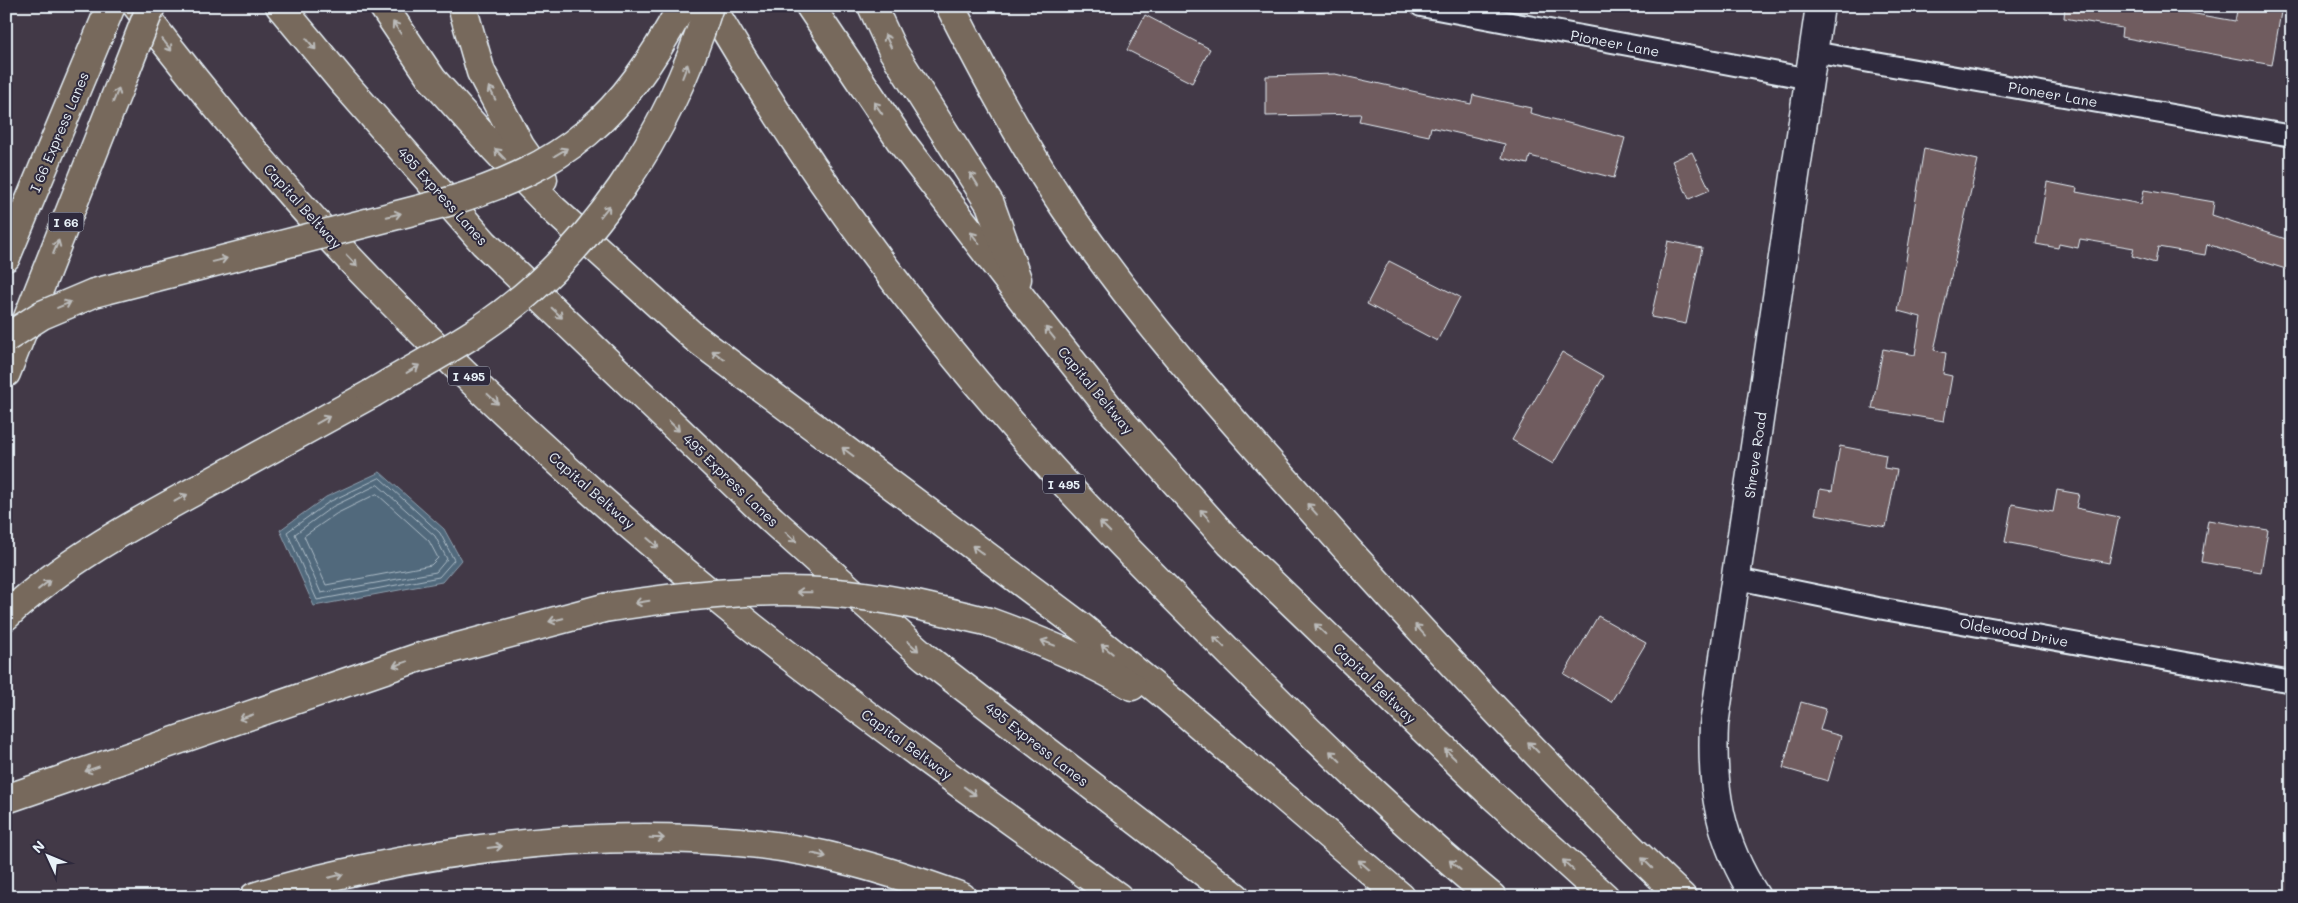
<svg xmlns="http://www.w3.org/2000/svg" width="2298" height="903" viewBox="0 0 2298 903" font-family="Mali,sans-serif">
	<rect width="100%" height="100%" fill="#423947"/>
	<filter id="ink" filterUnits="userSpaceOnUse"><feTurbulence type="fractalNoise" baseFrequency=".02" numOctaves="2"/><feDisplacementMap in="SourceGraphic" scale="10" xChannelSelector="R" yChannelSelector="G"/><feConvolveMatrix kernelMatrix="1 2 1 2 8 2 1 2 1" color-interpolation-filters="sRGB"/></filter>
	<g filter="url(#ink)">
		<path fill="#51697c" stroke="#8d9fae" d="M 380,472 L 444,529 L 461,560 L 442,582 L 314,606 L 280,530 L 326,497 Z"/>
		<g fill="none" stroke-linecap="round" stroke-linejoin="round">
			<g stroke="#acbbc6" stroke-width="1">
				<path d="M 380,478 L 440,533 L 454,560 L 439,577 L 317,600 L 287,532 L 329,502 Z"/>
				<path d="M 378,485 L 435,536 L 447,559 L 436,572 L 321,593 L 295,534 L 332,507 Z"/>
				<path d="M 377,494 L 429,541 L 438,558 L 431,565 L 326,585 L 304,536 L 336,514 Z"/>
			</g>
		</g>
		<g fill="#705c5e" stroke="#e8f1f8">
			<path d="M 2065,6 L 2151,6 L 2235,21 L 2238,6 L 2282,6 L 2272,65 L 2121,37 L 2122,28 L 2064,18 Z"/>
			<path d="M 1145,15 L 1210,49 L 1192,83 L 1127,50 Z"/>
			<path d="M 1335,74 L 1471,104 L 1473,95 L 1531,108 L 1530,113 L 1625,138 L 1614,178 L 1530,156 L 1528,164 L 1502,158 L 1505,144 L 1431,127 L 1429,136 L 1359,121 L 1361,114 L 1266,116 L 1266,76 Z"/>
			<path d="M 1924,148 L 1978,160 L 1934,350 L 1946,353 L 1943,374 L 1952,376 L 1944,421 L 1872,409 L 1883,349 L 1915,355 L 1921,317 L 1898,311 Z"/>
			<path d="M 1692,152 L 1710,190 L 1689,199 L 1672,161 Z"/>
			<path d="M 2047,182 L 2077,188 L 2076,192 L 2141,204 L 2144,190 L 2214,202 L 2212,215 L 2292,241 L 2292,271 L 2207,244 L 2205,255 L 2158,247 L 2155,263 L 2132,256 L 2134,248 L 2080,239 L 2078,248 L 2059,244 L 2058,248 L 2036,244 Z"/>
			<path d="M 1668,241 L 1702,248 L 1686,324 L 1651,317 Z"/>
			<path d="M 1389,261 L 1460,297 L 1437,341 L 1367,304 Z"/>
			<path d="M 1562,352 L 1604,376 L 1553,464 L 1512,440 Z"/>
			<path d="M 1840,446 L 1886,455 L 1884,468 L 1897,470 L 1886,527 L 1815,514 L 1820,489 L 1832,491 Z"/>
			<path d="M 2057,490 L 2079,494 L 2076,508 L 2119,517 L 2109,563 L 2005,542 L 2012,504 L 2053,512 Z"/>
			<path d="M 2208,520 L 2268,530 L 2261,572 L 2201,562 Z"/>
			<path d="M 1598,616 L 1646,643 L 1611,702 L 1564,674 Z"/>
			<path d="M 1801,702 L 1826,709 L 1820,730 L 1841,736 L 1828,781 L 1783,768 Z"/>
		</g>
		<g fill="none" stroke-linecap="round" stroke-linejoin="round">
			<g stroke="#e8f1f8" stroke-width="24">
				<g id="street">
					<path d="M 1421,6 L 1810,79"/>
					<path d="M 1813,52 L 2292,136"/>
					<path d="M 1737,579 L 1878,608 L 2292,682"/>
				</g>
			</g>
			<g stroke="#e8f1f8" stroke-width="31">
				<path id="secondary" d="M 1756,897 C 1720,842 1711,789 1714,725 L 1820,6"/>
			</g>
			<g stroke="#e8f1f8" stroke-width="31">
				<g id="highway">
					<path d="M 137,6 C 210,101 287,195 371,281 C 490,403 619,520 752,627 C 871,721 994,809 1118,897"/>
					<path d="M 280,6 L 343,82 L 484,243 L 772,520 L 925,657 L 1236,897"/>
					<path d="M 383,6 L 432,79 L 494,148 L 552,208 L 694,337 L 1080,626 L 1168,698 L 1401,897"/>
					<path d="M 462,6 L 481,72 L 520,146 L 543,179"/>
					<path d="M 711,6 C 797,153 899,295 1011,423 C 1079,502 1152,575 1225,648 C 1311,734 1398,820 1492,897"/>
					<path d="M 810,6 L 900,140 L 1026,304 L 1111,410 L 1230,543 L 1488,791 L 1605,897"/>
					<path d="M 872,6 L 893,51 L 990,204 L 1017,279"/>
					<path d="M 950,6 C 985,75 1022,144 1065,208 C 1148,331 1249,439 1347,549 C 1455,668 1565,787 1682,897"/>
					<path d="M 6,257 L 111,6"/>
					<path d="M 6,373 L 126,70"/>
					<path d="M 6,616 C 63,562 134,524 202,487 C 258,456 315,425 371,394"/>
					<path d="M 989,622 C 1039,640 1086,659 1132,686"/>
					<path d="M 6,799 L 417,658 L 604,608"/>
					<path d="M 254,897 C 290,885 328,877 364,869 C 487,843 613,831 739,842 C 815,848 891,871 962,897"/>
				</g>
			</g>
			<use href="#street" stroke="#2f2a3d" stroke-width="20"/>
			<use href="#secondary" stroke="#2f2a3d" stroke-width="28"/>
			<use href="#highway" stroke="#77695c" stroke-width="28"/>
			<g stroke="#e8f1f8" stroke-width="31" stroke-linecap="butt">
				<g id="highway-bridge">
					<path d="M 126,70 L 151,6"/>
					<path d="M 6,338 L 42,315 L 94,293 L 444,203 C 567,167 622,118 682,6"/>
					<path d="M 371,394 C 407,372 444,353 479,330 C 592,255 669,134 709,6"/>
					<path d="M 604,608 C 680,596 758,587 836,593 C 888,597 939,610 989,622"/>
				</g>
			</g>
			<use href="#highway-bridge" stroke="#77695c" stroke-width="28"/>
		</g>
		<defs><path id="oneway-shaft" d="M-6 0H5M1.5-3L5.5 0L1.5 3" fill="none" stroke-width="1.6" stroke-linecap="round" stroke-linejoin="round" transform="scale(1.25)"/></defs>
		<g stroke="#bbbbba">
			<use href="#oneway-shaft" transform="translate(397 28) rotate(-124)"/>
			<use href="#oneway-shaft" transform="translate(888 41) rotate(-115)"/>
			<use href="#oneway-shaft" transform="translate(311 44) rotate(50)"/>
			<use href="#oneway-shaft" transform="translate(167 45) rotate(52)"/>
			<use href="#oneway-shaft" transform="translate(685 71) rotate(-69)"/>
			<use href="#oneway-shaft" transform="translate(492 93) rotate(-117)"/>
			<use href="#oneway-shaft" transform="translate(116 95) rotate(-68)"/>
			<use href="#oneway-shaft" transform="translate(878 108) rotate(-125)"/>
			<use href="#oneway-shaft" transform="translate(561 152) rotate(-31)"/>
			<use href="#oneway-shaft" transform="translate(500 154) rotate(-134)"/>
			<use href="#oneway-shaft" transform="translate(974 179) rotate(-122)"/>
			<use href="#oneway-shaft" transform="translate(605 211) rotate(-51)"/>
			<use href="#oneway-shaft" transform="translate(394 215) rotate(-14)"/>
			<use href="#oneway-shaft" transform="translate(975 238) rotate(-127)"/>
			<use href="#oneway-shaft" transform="translate(56 247) rotate(-68)"/>
			<use href="#oneway-shaft" transform="translate(220 260) rotate(-14)"/>
			<use href="#oneway-shaft" transform="translate(352 261) rotate(47)"/>
			<use href="#oneway-shaft" transform="translate(64 305) rotate(-23)"/>
			<use href="#oneway-shaft" transform="translate(557 313) rotate(44)"/>
			<use href="#oneway-shaft" transform="translate(1050 333) rotate(-129)"/>
			<use href="#oneway-shaft" transform="translate(718 355) rotate(-143)"/>
			<use href="#oneway-shaft" transform="translate(413 369) rotate(-31)"/>
			<use href="#oneway-shaft" transform="translate(493 399) rotate(43)"/>
			<use href="#oneway-shaft" transform="translate(323 420) rotate(-29)"/>
			<use href="#oneway-shaft" transform="translate(674 426) rotate(44)"/>
			<use href="#oneway-shaft" transform="translate(848 452) rotate(-143)"/>
			<use href="#oneway-shaft" transform="translate(181 498) rotate(-29)"/>
			<use href="#oneway-shaft" transform="translate(1312 509) rotate(-132)"/>
			<use href="#oneway-shaft" transform="translate(1205 515) rotate(-132)"/>
			<use href="#oneway-shaft" transform="translate(1105 527) rotate(-135)"/>
			<use href="#oneway-shaft" transform="translate(791 537) rotate(42)"/>
			<use href="#oneway-shaft" transform="translate(653 543) rotate(41)"/>
			<use href="#oneway-shaft" transform="translate(978 550) rotate(-143)"/>
			<use href="#oneway-shaft" transform="translate(44 585) rotate(-38)"/>
			<use href="#oneway-shaft" transform="translate(804 592) rotate(-179)"/>
			<use href="#oneway-shaft" transform="translate(642 602) rotate(171)"/>
			<use href="#oneway-shaft" transform="translate(556 620) rotate(166)"/>
			<use href="#oneway-shaft" transform="translate(1320 629) rotate(-136)"/>
			<use href="#oneway-shaft" transform="translate(1420 630) rotate(-132)"/>
			<use href="#oneway-shaft" transform="translate(1219 642) rotate(-135)"/>
			<use href="#oneway-shaft" transform="translate(1048 643) rotate(-159)"/>
			<use href="#oneway-shaft" transform="translate(913 646) rotate(42)"/>
			<use href="#oneway-shaft" transform="translate(1107 649) rotate(-141)"/>
			<use href="#oneway-shaft" transform="translate(400 664) rotate(161)"/>
			<use href="#oneway-shaft" transform="translate(246 717) rotate(161)"/>
			<use href="#oneway-shaft" transform="translate(1533 747) rotate(-135)"/>
			<use href="#oneway-shaft" transform="translate(1450 754) rotate(-136)"/>
			<use href="#oneway-shaft" transform="translate(1335 756) rotate(-136)"/>
			<use href="#oneway-shaft" transform="translate(92 769) rotate(161)"/>
			<use href="#oneway-shaft" transform="translate(970 791) rotate(36)"/>
			<use href="#oneway-shaft" transform="translate(657 838) rotate(2)"/>
			<use href="#oneway-shaft" transform="translate(495 847) rotate(-7)"/>
			<use href="#oneway-shaft" transform="translate(819 855) rotate(13)"/>
			<use href="#oneway-shaft" transform="translate(1647 863) rotate(-135)"/>
			<use href="#oneway-shaft" transform="translate(1364 865) rotate(-139)"/>
			<use href="#oneway-shaft" transform="translate(1455 865) rotate(-139)"/>
			<use href="#oneway-shaft" transform="translate(1568 865) rotate(-137)"/>
			<use href="#oneway-shaft" transform="translate(336 876) rotate(-13)"/>
		</g>
	</g>
	<g text-anchor="middle" dominant-baseline="central" stroke-width="4" stroke-linejoin="round" paint-order="stroke">
		<g fill="#2f2a3d" stroke="#b0b5c0" stroke-width="1">
			<rect x="48.5" y="212.5" width="35" height="19" rx="4"/>
			<rect x="448" y="366.5" width="42" height="19" rx="4"/>
			<rect x="1043" y="474.5" width="42" height="19" rx="4"/>
		</g>
		<g font-size="12" font-weight="bold" fill="#e8f1f8">
			<text x="66" y="222">I 66</text>
			<text x="469" y="376">I 495</text>
			<text x="1064" y="484">I 495</text>
		</g>
		<g font-size="14" fill="#e8f1f8" stroke="#2f2a3d">
			<text transform="translate(1615 43) rotate(11)">Pioneer Lane</text>
			<text transform="translate(2053 94) rotate(10)">Pioneer Lane</text>
			<text transform="translate(59 132) rotate(-67)">I 66 Express Lanes</text>
			<text transform="translate(443 196) rotate(48)">495 Express Lanes</text>
			<text transform="translate(303 206) rotate(48)">Capital Beltway</text>
			<text transform="translate(1096 390) rotate(50)">Capital Beltway</text>
			<text transform="translate(1755 455) rotate(-82)">Shreve Road</text>
			<text transform="translate(731 480) rotate(44)">495 Express Lanes</text>
			<text transform="translate(592 490) rotate(41)">Capital Beltway</text>
			<text transform="translate(2014 632) rotate(10)">Oldewood Drive</text>
			<text transform="translate(1375 683) rotate(44)">Capital Beltway</text>
			<text transform="translate(907 744) rotate(36)">Capital Beltway</text>
			<text transform="translate(1037 744) rotate(38)">495 Express Lanes</text>
		</g>
	</g>
	<rect width="2298" height="903" fill="none" stroke="#2f2a3d" stroke-width="25"/>
	<rect x="12" y="12" width="2273" height="878" fill="none" stroke="#e8f1f8" stroke-width="2" filter="url(#ink)"/>
	<g transform="translate(48 856) rotate(314)" stroke="#2f2a3d" stroke-width="4" paint-order="stroke">
	<path d="M0-4L9 19L0 12L-9 19Z" fill="#e8f1f8"/>
	<text y="-8" font-size="14" font-weight="bold" text-anchor="middle" fill="#e8f1f8">N</text>
	</g>
</svg>
